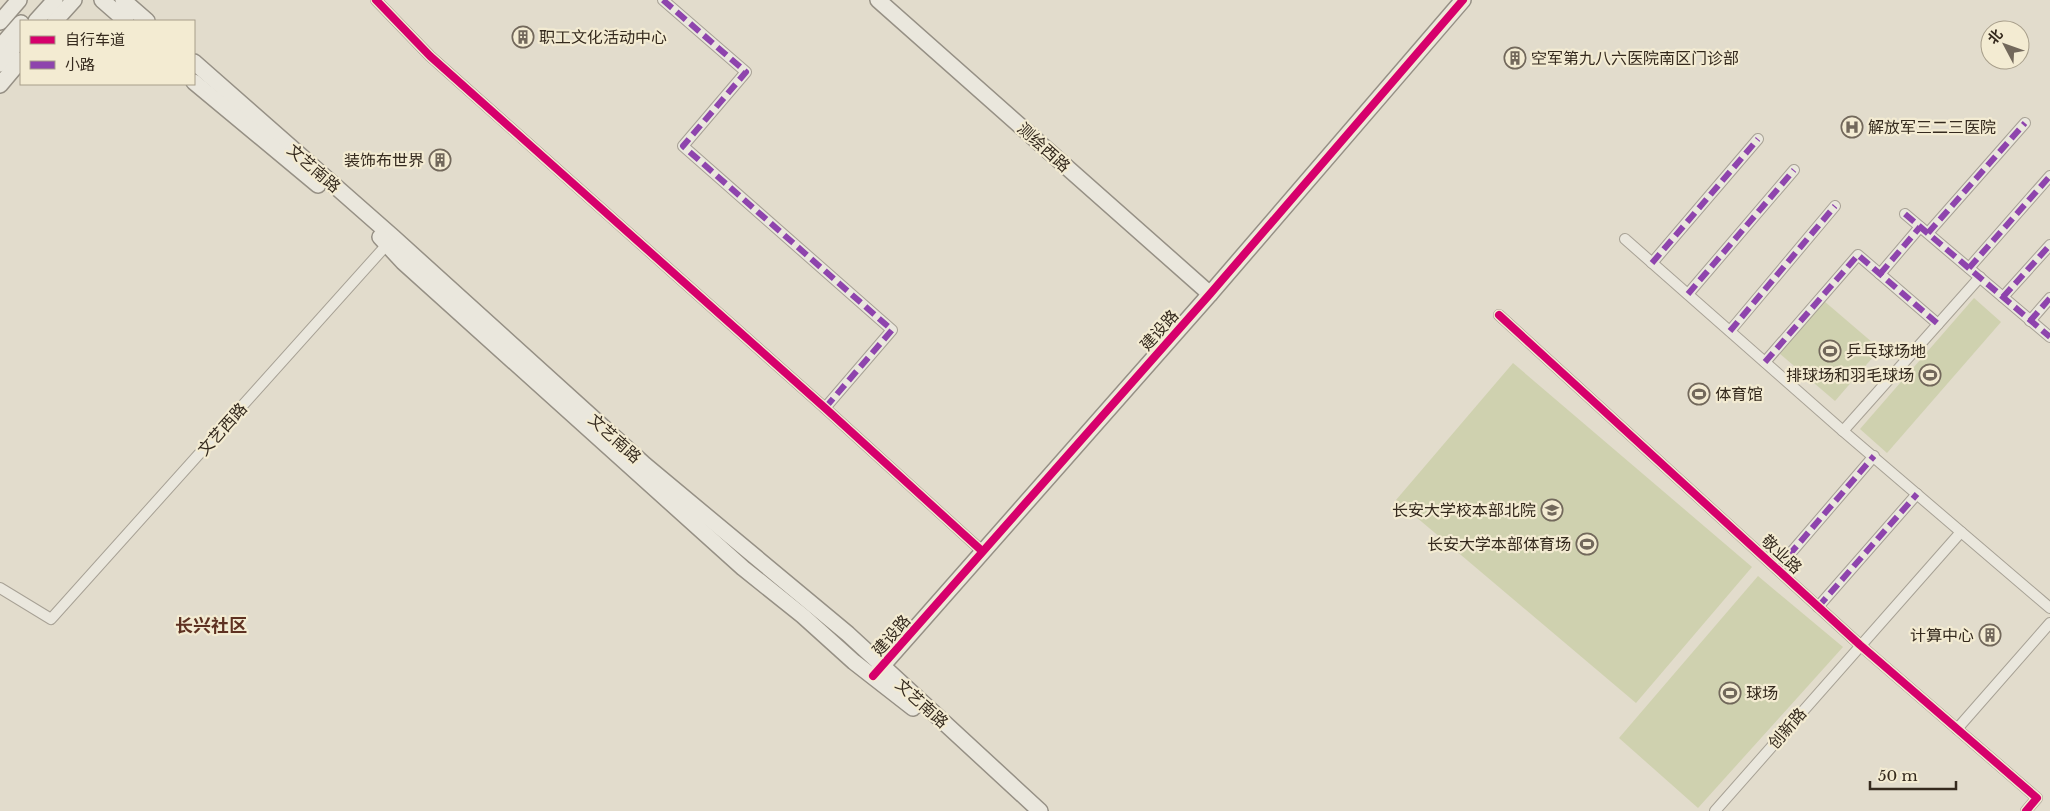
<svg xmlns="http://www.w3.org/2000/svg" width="2050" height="811" viewBox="0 0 2050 811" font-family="'Libre Baskerville','Noto Sans SC',serif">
	<rect width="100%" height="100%" fill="#e2dccc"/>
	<g fill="#cfd1af">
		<path d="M 1974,298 L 2001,322 L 1887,453 L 1860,429 Z"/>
		<path d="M 1824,301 L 1880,349 L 1835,401 L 1779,353 Z"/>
		<path d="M 1513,363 L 1752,567 L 1636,703 L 1396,500 Z"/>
		<path d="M 1758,576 L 1843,647 L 1698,808 L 1619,738 Z"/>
	</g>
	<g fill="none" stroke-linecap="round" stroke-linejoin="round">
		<g stroke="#a7a195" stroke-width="12">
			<g id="street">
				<path d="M 376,0 L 430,56 L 825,408 L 982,551"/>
				<path d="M 663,0 L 746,72 L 683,146 L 892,330 L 825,408"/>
				<path d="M 1905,214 L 2050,337"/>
				<path d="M 1928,233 L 2025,123"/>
				<path d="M 1625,239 L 1843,431"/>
				<path d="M 1652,263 L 1758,139"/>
				<path d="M 1969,268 L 2050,176"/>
				<path d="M 1880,274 L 1920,227"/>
				<path d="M 1980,277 L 1843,431 L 2050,608"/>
				<path d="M 1688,294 L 1794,170"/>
				<path d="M 2003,297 L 2050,245"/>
				<path d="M 1499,315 L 1860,645 L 2037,798 L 2026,811"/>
				<path d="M 2030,321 L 2050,298"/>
				<path d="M 1730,331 L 1835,206"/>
				<path d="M 1765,362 L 1858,255 L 1938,324"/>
				<path d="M 1777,569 L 1874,456"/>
				<path d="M 0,588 L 51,619 L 391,240"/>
				<path d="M 1818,607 L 1917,494"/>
				<path d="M 1957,729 L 2050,623"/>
				<path d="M 1715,811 L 1961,532"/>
			</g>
		</g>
		<g stroke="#969085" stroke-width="18">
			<g id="secondary">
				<path d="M 102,0 L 126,21"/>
				<path d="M 123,0 L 147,21"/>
				<path d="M 878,0 L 1210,294"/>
				<path d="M 36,21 L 55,0"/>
				<path d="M 55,21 L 74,0"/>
				<path d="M 0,22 L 19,0"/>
				<path d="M 0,47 L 21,23"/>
				<path d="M 194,62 L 393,237 L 645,465 L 848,634 L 1040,811"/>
				<path d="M 0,64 L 21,39"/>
				<path d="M 194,82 L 318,185"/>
				<path d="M 0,85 L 21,60"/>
				<path d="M 380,237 L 403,262 L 743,568 L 803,616 L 854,662 L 913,708"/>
				<path d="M 876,673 L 1210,294 L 1463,0"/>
			</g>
		</g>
		<use href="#street" stroke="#eae7dd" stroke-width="10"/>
		<use href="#secondary" stroke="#eae7dd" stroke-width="15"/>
		<g stroke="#8e44ad" stroke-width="6" stroke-dasharray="12 6" stroke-linecap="butt">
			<path d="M 663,0 L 746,72 L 683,146 L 892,330 L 825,408"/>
			<path d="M 1905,214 L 2050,337"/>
			<path d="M 1928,233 L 2025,123"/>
			<path d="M 1652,263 L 1758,139"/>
			<path d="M 1969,268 L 2050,176"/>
			<path d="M 1880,274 L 1920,227"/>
			<path d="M 1688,294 L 1794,170"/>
			<path d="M 2003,297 L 2050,245"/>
			<path d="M 2030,321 L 2050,298"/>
			<path d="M 1730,331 L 1835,206"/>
			<path d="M 1765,362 L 1858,255 L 1938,324"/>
			<path d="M 1777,569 L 1874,456"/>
			<path d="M 1818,607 L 1917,494"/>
		</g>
		<g stroke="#f3ebd2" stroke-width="11">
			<g id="cycleway">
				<path d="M 376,0 L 430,56 L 825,408 L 982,551"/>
				<path d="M 1499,315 L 1860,645 L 2037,798 L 2026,811"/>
				<path d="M 873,676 L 1210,294 L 1463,0"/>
			</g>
		</g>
		<use href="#cycleway" stroke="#d6006c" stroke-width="8"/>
	</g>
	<defs>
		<g id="building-ring" transform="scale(1.125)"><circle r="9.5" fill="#f3ebd2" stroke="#72685b" stroke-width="1.5"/><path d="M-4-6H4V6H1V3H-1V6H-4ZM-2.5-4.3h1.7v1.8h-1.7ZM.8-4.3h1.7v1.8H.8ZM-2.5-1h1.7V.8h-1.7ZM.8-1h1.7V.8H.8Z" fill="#72685b"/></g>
		<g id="hospital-ring" transform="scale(1.125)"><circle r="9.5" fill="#f3ebd2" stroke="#72685b" stroke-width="1.5"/><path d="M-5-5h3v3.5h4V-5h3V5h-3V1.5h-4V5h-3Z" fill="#72685b"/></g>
		<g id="stadium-ring" transform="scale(1.125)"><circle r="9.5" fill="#f3ebd2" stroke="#72685b" stroke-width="1.5"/><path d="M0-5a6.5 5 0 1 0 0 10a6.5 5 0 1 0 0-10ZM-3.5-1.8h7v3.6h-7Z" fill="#72685b"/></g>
		<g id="university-ring" transform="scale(1.125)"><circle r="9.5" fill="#f3ebd2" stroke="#72685b" stroke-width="1.5"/><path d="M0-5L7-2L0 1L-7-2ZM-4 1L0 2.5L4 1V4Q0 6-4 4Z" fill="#72685b"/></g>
	</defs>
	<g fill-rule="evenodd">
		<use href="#building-ring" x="523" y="37"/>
		<use href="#building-ring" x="1515" y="58"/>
		<use href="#hospital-ring" x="1852" y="127"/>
		<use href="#building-ring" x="440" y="160"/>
		<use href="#stadium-ring" x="1830" y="351"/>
		<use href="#stadium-ring" x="1930" y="375"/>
		<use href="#stadium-ring" x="1699" y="394"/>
		<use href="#university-ring" x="1552" y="510"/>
		<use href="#stadium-ring" x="1587" y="544"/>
		<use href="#building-ring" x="1990" y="635"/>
		<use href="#stadium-ring" x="1730" y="693"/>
	</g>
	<g text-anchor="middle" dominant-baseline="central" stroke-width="4.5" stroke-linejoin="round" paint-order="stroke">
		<g font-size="16" fill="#352a1e" stroke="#f3ebd2" text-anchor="start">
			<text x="539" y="37">职工文化活动中心</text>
			<text x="1531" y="58">空军第九八六医院南区门诊部</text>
			<text x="1868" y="127">解放军三二三医院</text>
			<text x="424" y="160" text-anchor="end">装饰布世界</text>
			<text x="1846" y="351">乒乓球场地</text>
			<text x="1914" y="375" text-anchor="end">排球场和羽毛球场</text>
			<text x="1715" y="394">体育馆</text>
			<text x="1536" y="510" text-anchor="end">长安大学校本部北院</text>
			<text x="1571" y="544" text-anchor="end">长安大学本部体育场</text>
			<text x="1974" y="635" text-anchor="end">计算中心</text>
			<text x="1746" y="693">球场</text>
		</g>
		<g font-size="16" fill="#352a1e" stroke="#f3ebd2">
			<text transform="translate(1044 147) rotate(42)">测绘西路</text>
			<text transform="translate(314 168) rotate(41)">文艺南路</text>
			<text transform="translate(1159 330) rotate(-48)">建设路</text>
			<text transform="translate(222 429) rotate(-48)">文艺西路</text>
			<text transform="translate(615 438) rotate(42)">文艺南路</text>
			<text transform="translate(1782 554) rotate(43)">敬业路</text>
			<text transform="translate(891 635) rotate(-49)">建设路</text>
			<text transform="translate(922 703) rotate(42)">文艺南路</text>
			<text transform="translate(1787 728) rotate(-49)">创新路</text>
		</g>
		<g font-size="18" font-weight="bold" fill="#5e3121" stroke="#f3ebd2">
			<text x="211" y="626">长兴社区</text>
		</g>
	</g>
	<rect x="20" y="20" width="175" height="65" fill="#f3ebd2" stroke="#a79e8a"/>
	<rect x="30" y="36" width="25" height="8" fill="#d6006c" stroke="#a79e8a"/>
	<text x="65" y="45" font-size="15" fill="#352a1e">自行车道</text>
	<rect x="30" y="61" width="25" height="8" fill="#8e44ad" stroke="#a79e8a"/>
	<text x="65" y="70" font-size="15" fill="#352a1e">小路</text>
	<g transform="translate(2005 45) rotate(311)"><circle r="24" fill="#f3ebd2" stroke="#a79e8a"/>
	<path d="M0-4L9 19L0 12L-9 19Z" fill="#72685b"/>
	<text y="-8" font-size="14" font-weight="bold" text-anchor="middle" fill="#352a1e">北</text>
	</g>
	<path d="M1870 781v8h86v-8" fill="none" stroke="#352a1e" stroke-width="2.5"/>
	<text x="1878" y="781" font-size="15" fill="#352a1e" stroke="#f3ebd2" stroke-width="4" paint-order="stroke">50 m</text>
</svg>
